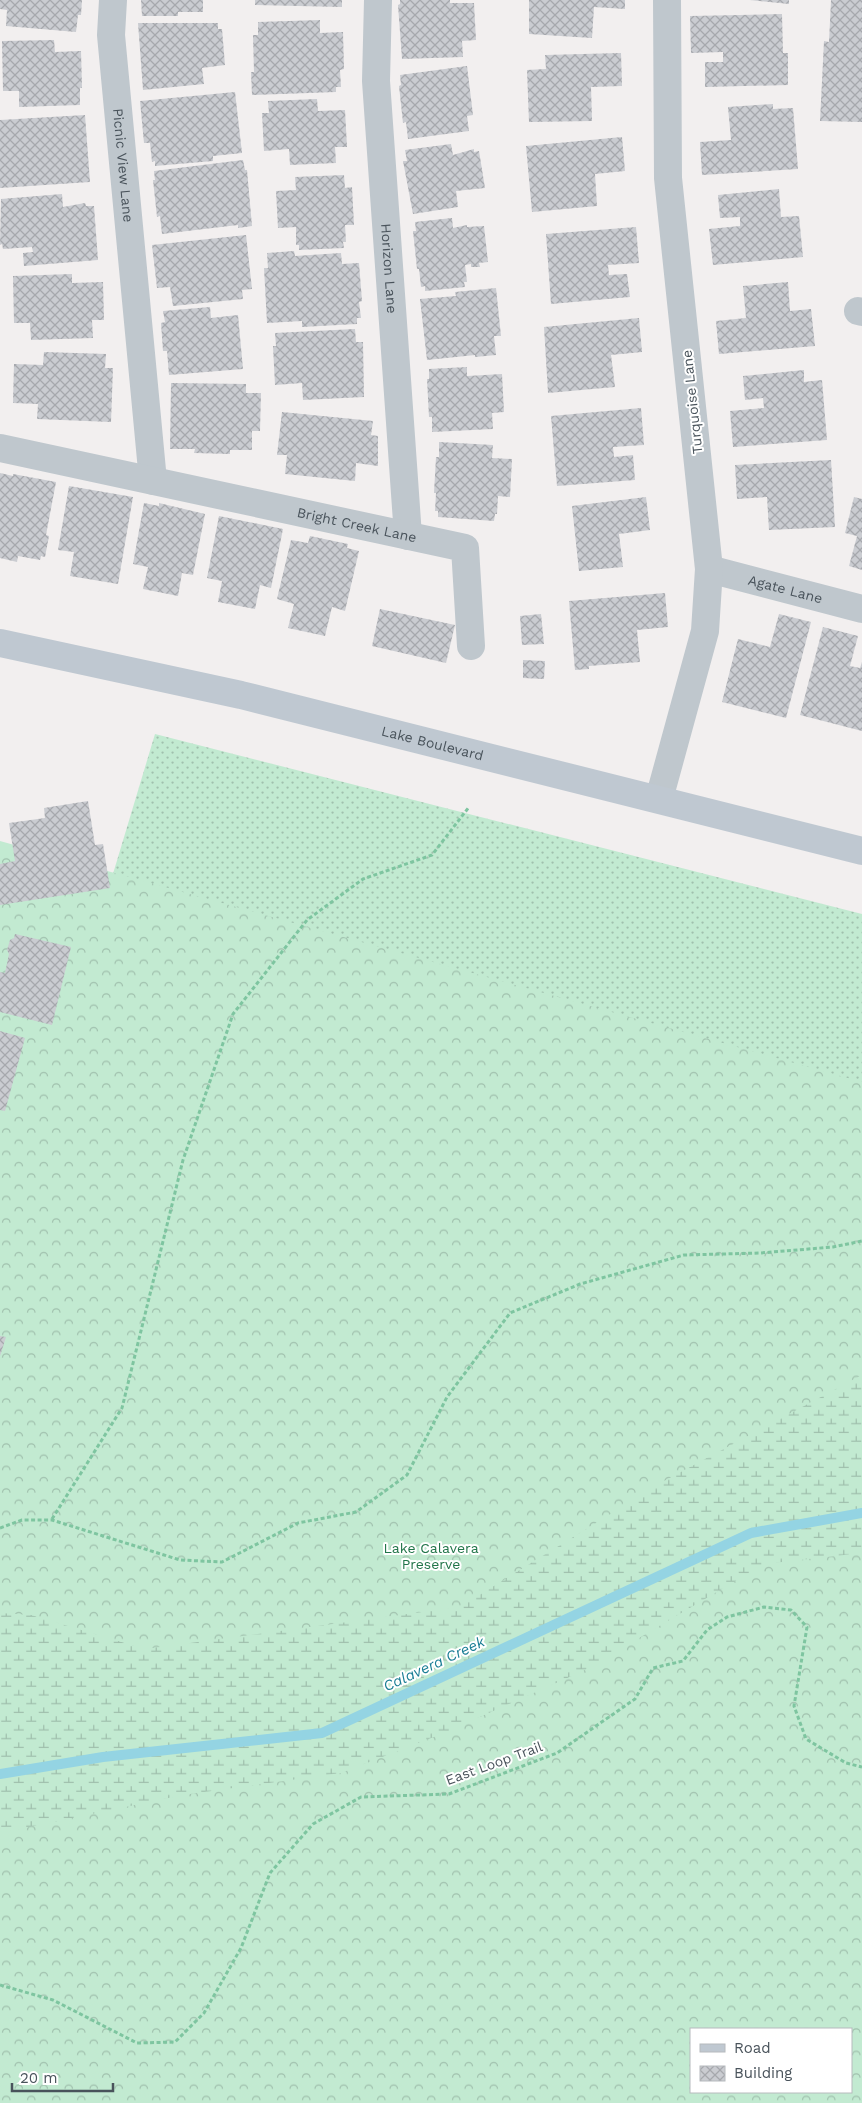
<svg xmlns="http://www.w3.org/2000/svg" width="862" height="2103" viewBox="0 0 862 2103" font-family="'Work Sans',sans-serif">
	<defs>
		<pattern id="grass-dots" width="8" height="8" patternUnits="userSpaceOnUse" patternTransform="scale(1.25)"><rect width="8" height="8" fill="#c2ead1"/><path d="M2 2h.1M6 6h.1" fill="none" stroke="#a0c0ad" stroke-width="1.8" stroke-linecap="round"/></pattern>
		<pattern id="forest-crowns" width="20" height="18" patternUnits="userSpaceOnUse" patternTransform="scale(1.25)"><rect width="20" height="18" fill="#c2ead1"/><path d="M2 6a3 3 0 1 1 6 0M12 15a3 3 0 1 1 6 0" fill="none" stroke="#a0c0ad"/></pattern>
		<pattern id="wetland-marsh" width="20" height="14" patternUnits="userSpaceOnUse" patternTransform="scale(1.25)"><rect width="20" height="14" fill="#c2ead1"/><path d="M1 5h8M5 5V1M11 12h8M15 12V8" fill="none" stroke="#a0c0ad"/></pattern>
		<pattern id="building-cross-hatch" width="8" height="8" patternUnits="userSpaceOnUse" patternTransform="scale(1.25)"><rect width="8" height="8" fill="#caccd1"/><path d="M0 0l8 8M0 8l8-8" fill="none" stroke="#a6a8ad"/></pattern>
	</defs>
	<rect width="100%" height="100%" fill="#f2efef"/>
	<path fill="url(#grass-dots)" d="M 155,734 L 862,914 L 862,1375 L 0,1250 Z"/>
	<path fill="url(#forest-crowns)" fill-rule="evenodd" d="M 0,841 L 862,1082 L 862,2103 L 0,2103 ZM 691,2029 L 851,2029 L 851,2092 L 691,2092 Z"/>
	<path fill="url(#wetland-marsh)" d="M 862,1375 L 862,1553 L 764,1564 L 585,1670 L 444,1733 L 341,1773 L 183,1795 L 0,1833 L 0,1613 L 31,1615 L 145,1649 L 460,1607 L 664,1481 Z"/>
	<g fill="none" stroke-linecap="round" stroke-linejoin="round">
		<path stroke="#94d4e3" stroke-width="10" d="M 0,1774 L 103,1757 L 322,1733 L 751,1533 L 862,1513"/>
	</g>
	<g fill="url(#building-cross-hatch)">
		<path d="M 0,0 L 82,0 L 81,15 L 78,15 L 76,32 L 6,26 L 7,10 L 0,9 Z"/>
		<path d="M 141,0 L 203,0 L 203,12 L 178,12 L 178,16 L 142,16 Z"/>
		<path d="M 255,0 L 342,0 L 342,7 L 255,5 Z"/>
		<path d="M 400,0 L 450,0 L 450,3 L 474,3 L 476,40 L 462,41 L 463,57 L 402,59 L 398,5 L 400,4 Z"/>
		<path d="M 529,0 L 625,0 L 625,9 L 594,7 L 592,38 L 529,34 Z"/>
		<path d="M 750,0 L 789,0 L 789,4 Z"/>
		<path d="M 831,0 L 862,0 L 862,122 L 820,121 L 824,41 L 829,42 Z"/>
		<path d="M 782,14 L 783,53 L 788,53 L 788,85 L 705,87 L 705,62 L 723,62 L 723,52 L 691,53 L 690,16 Z"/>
		<path d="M 320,20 L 320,33 L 343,32 L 344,69 L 340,70 L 341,87 L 336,87 L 336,92 L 252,95 L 251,72 L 254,72 L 253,35 L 258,35 L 258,22 Z"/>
		<path d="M 138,23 L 218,23 L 218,29 L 222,29 L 225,65 L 202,68 L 204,84 L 143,90 Z"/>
		<path d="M 54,40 L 55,52 L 81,51 L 82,88 L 80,88 L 80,105 L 19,107 L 19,91 L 3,91 L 2,41 Z"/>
		<path d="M 621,53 L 622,86 L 591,87 L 592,121 L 529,122 L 527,70 L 546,69 L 545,55 Z"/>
		<path d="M 467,66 L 473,115 L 467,116 L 469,131 L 408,139 L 406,122 L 403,123 L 399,86 L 401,85 L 400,75 Z"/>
		<path d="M 235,92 L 242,153 L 213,156 L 213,161 L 155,166 L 155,161 L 152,162 L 150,143 L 144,143 L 140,101 Z"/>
		<path d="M 317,99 L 318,111 L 345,110 L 347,147 L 335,147 L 336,163 L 290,165 L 289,149 L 264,151 L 262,113 L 269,113 L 268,101 Z"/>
		<path d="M 773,104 L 773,109 L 793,108 L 798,169 L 702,175 L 700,142 L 731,140 L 728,107 Z"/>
		<path d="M 85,115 L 90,182 L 0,188 L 0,120 Z"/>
		<path d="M 622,137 L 625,171 L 595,174 L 597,206 L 532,212 L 526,146 Z"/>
		<path d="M 451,144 L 453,155 L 474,149 L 474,152 L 479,151 L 485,188 L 456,191 L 458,207 L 413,214 L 403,161 L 407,161 L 405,150 Z"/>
		<path d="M 243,160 L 245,170 L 247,170 L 252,226 L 238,228 L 238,225 L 162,234 L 160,216 L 157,217 L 153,180 L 155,180 L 154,171 Z"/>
		<path d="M 344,175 L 345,188 L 352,187 L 354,225 L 345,225 L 346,242 L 343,242 L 344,248 L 299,250 L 299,245 L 296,245 L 296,227 L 278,228 L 276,191 L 296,190 L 295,177 Z"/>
		<path d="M 779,189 L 781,217 L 799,216 L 803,257 L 713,265 L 709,229 L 740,226 L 740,217 L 720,218 L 718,195 Z"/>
		<path d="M 62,194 L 63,207 L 85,203 L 86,206 L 94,206 L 98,260 L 24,266 L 23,253 L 33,252 L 32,247 L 3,249 L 2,244 L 0,245 L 1,199 Z"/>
		<path d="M 452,218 L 453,228 L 467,225 L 467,227 L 484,226 L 488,262 L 479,263 L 480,267 L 471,267 L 471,264 L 465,265 L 467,282 L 464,282 L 465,287 L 425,291 L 425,286 L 421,287 L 419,269 L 417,269 L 413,231 L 416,231 L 415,222 Z"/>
		<path d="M 636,227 L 639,263 L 608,265 L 609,275 L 627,274 L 630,297 L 551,304 L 546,234 Z"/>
		<path d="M 246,235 L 252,289 L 242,290 L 243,299 L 173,306 L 170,287 L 157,288 L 152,245 Z"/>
		<path d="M 294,251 L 295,256 L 341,253 L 342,264 L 359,263 L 362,301 L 359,302 L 361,318 L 357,318 L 357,324 L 302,327 L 302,321 L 267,323 L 264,268 L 268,268 L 267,253 Z"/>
		<path d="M 72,274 L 72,283 L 103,282 L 104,320 L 92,320 L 93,338 L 31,340 L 30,323 L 14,323 L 13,276 Z"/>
		<path d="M 788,282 L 790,311 L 811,309 L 815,346 L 719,354 L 716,321 L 746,318 L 743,286 Z"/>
		<path d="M 496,288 L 501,336 L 494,336 L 496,355 L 475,357 L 475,355 L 427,360 L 420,299 L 456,296 L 455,292 Z"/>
		<path d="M 210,307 L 211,318 L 238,315 L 243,369 L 169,375 L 167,351 L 163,351 L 161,323 L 165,322 L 163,311 Z"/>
		<path d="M 639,318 L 642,352 L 611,355 L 615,387 L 548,393 L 544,327 Z"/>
		<path d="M 355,329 L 356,342 L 363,342 L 364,397 L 303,400 L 302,383 L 275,385 L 273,346 L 276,346 L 275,333 Z"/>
		<path d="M 44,352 L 106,354 L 105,368 L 113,368 L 111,422 L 37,419 L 38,404 L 13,403 L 14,364 L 43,365 Z"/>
		<path d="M 467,367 L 467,376 L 502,374 L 504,412 L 492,413 L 493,429 L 432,432 L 432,417 L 429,417 L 427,379 L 429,379 L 429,369 Z"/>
		<path d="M 804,370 L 804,382 L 822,380 L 827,440 L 733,447 L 730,411 L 764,408 L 763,398 L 745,400 L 743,376 Z"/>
		<path d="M 171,383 L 246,384 L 246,393 L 261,393 L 260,431 L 252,431 L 252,450 L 230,450 L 230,454 L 194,453 L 195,449 L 170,449 Z"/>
		<path d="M 641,408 L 644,445 L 613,447 L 614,457 L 633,455 L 635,480 L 557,486 L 551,416 Z"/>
		<path d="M 282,412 L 373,421 L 371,435 L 378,436 L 378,466 L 356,463 L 355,481 L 285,474 L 287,455 L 277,455 Z"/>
		<path d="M 439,442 L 493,445 L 492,458 L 512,459 L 510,497 L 498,496 L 497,514 L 495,514 L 494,521 L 438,517 L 438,511 L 435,511 L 436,493 L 434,493 L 436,457 L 439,457 Z"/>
		<path d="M 831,460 L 835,527 L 769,530 L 767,497 L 737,499 L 735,465 Z"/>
		<path d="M 0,473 L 13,476 L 13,474 L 56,482 L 46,535 L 49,536 L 45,557 L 41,556 L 40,560 L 18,556 L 17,562 L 0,558 Z"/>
		<path d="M 69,486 L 133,497 L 118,584 L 70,576 L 74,552 L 58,550 Z"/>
		<path d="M 646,497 L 650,530 L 619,534 L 623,567 L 579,571 L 572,506 Z"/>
		<path d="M 854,497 L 862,499 L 862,570 L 849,566 L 857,536 L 845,533 Z"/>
		<path d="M 144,503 L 159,506 L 159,503 L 205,514 L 193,575 L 182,573 L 178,596 L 143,589 L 148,567 L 133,564 Z"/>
		<path d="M 219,516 L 283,529 L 271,588 L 260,585 L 255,609 L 218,602 L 222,581 L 207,578 Z"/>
		<path d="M 310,536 L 348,544 L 347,548 L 359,551 L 345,611 L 332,607 L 325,636 L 288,628 L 294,604 L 277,599 L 291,540 L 308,543 Z"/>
		<path d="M 665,593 L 668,627 L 637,630 L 640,662 L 589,666 L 589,669 L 575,670 L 569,601 Z"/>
		<path d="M 380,609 L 455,625 L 446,663 L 372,646 Z"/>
		<path d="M 541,614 L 544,644 L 522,645 L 520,616 Z"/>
		<path d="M 779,614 L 811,622 L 786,718 L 722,702 L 738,639 L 770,647 Z"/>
		<path d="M 823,627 L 858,636 L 850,666 L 860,668 L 862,662 L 862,731 L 800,715 Z"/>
		<path d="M 523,660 L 545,661 L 544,679 L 523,678 Z"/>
		<path d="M 88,801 L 95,845 L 103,844 L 110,888 L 0,905 L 0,864 L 15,861 L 9,823 L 45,818 L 44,808 Z"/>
		<path d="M 15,934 L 71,947 L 52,1025 L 0,1012 L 0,972 L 5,973 L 9,954 L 7,950 L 10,940 L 14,938 Z"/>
		<path d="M 0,1031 L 25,1038 L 5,1111 L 0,1110 Z"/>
		<path d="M 0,1336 L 6,1337 L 0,1356 Z"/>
	</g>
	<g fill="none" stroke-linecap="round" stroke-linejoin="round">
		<g stroke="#7ec5a0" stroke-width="3" stroke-dasharray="4 2.5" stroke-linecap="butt">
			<path d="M 52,1519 L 122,1408 L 183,1160 L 233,1014 L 307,920 L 363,879 L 432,855 L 469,807"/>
			<path d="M 0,1528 L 22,1520 L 52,1520 L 180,1560 L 222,1562 L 298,1523 L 356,1512 L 407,1475 L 447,1397 L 510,1313 L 580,1284 L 684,1255 L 760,1253 L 833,1247 L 862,1241"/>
			<path d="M 0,1985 L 53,2000 L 137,2043 L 175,2042 L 204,2013 L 241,1948 L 270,1873 L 313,1824 L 361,1797 L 449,1794 L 557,1753 L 635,1699 L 653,1668 L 683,1661 L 707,1630 L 727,1617 L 764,1607 L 791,1610 L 807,1627 L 794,1706 L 806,1739 L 846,1763 L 862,1767"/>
		</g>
		<g stroke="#bfc7cd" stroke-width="28">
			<path id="s1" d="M 113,0 L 111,35 L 153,481"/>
			<path id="s2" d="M 378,0 L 376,81 L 408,536"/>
			<path d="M 858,311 L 862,312"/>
			<path id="s3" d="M 0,448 L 465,548 L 471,646"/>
			<path id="s4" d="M 709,569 L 862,609"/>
			<path d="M 659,799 L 705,631 L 709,569 L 668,178 L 667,0"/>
		</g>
		<path stroke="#bfc8d1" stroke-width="28" id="s5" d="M 0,643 L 241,695 L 862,851"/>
	</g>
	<g text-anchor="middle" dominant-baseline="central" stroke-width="4" stroke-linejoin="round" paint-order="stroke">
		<g font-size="14" fill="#49535b" stroke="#fff">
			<text stroke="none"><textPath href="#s1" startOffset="166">Picnic View Lane</textPath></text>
			<text stroke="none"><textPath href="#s2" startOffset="269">Horizon Lane</textPath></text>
			<text transform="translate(692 402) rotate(-96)">Turquoise Lane</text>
			<text stroke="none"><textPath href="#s3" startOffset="365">Bright Creek Lane</textPath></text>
			<text stroke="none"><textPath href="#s4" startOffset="79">Agate Lane</textPath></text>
			<text stroke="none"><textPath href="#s5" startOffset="444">Lake Boulevard</textPath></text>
			<text transform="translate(494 1763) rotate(-20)">East Loop Trail</text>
		</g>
		<g font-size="14" fill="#217549" stroke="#fff">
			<text x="431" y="1548">Lake Calavera<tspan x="431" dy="16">Preserve</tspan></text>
		</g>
		<g font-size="15" font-style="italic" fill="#1a7e95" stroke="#fff">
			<text transform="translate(434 1664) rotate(-25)">Calavera Creek</text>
		</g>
	</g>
	<rect x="690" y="2028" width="162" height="65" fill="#ffffff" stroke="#b6babd"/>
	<rect x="700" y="2044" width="25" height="8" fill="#bfc8d1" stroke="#b6babd"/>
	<text x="734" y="2053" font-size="15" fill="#49535b">Road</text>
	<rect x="700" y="2066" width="25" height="15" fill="url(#building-cross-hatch)" stroke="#b6babd"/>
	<text x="734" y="2078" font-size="15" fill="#49535b">Building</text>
	<path d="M12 2083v8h101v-8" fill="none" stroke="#49535b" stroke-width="2.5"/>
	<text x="20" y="2083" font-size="15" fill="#49535b" stroke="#ffffff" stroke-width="4" paint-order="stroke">20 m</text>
</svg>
